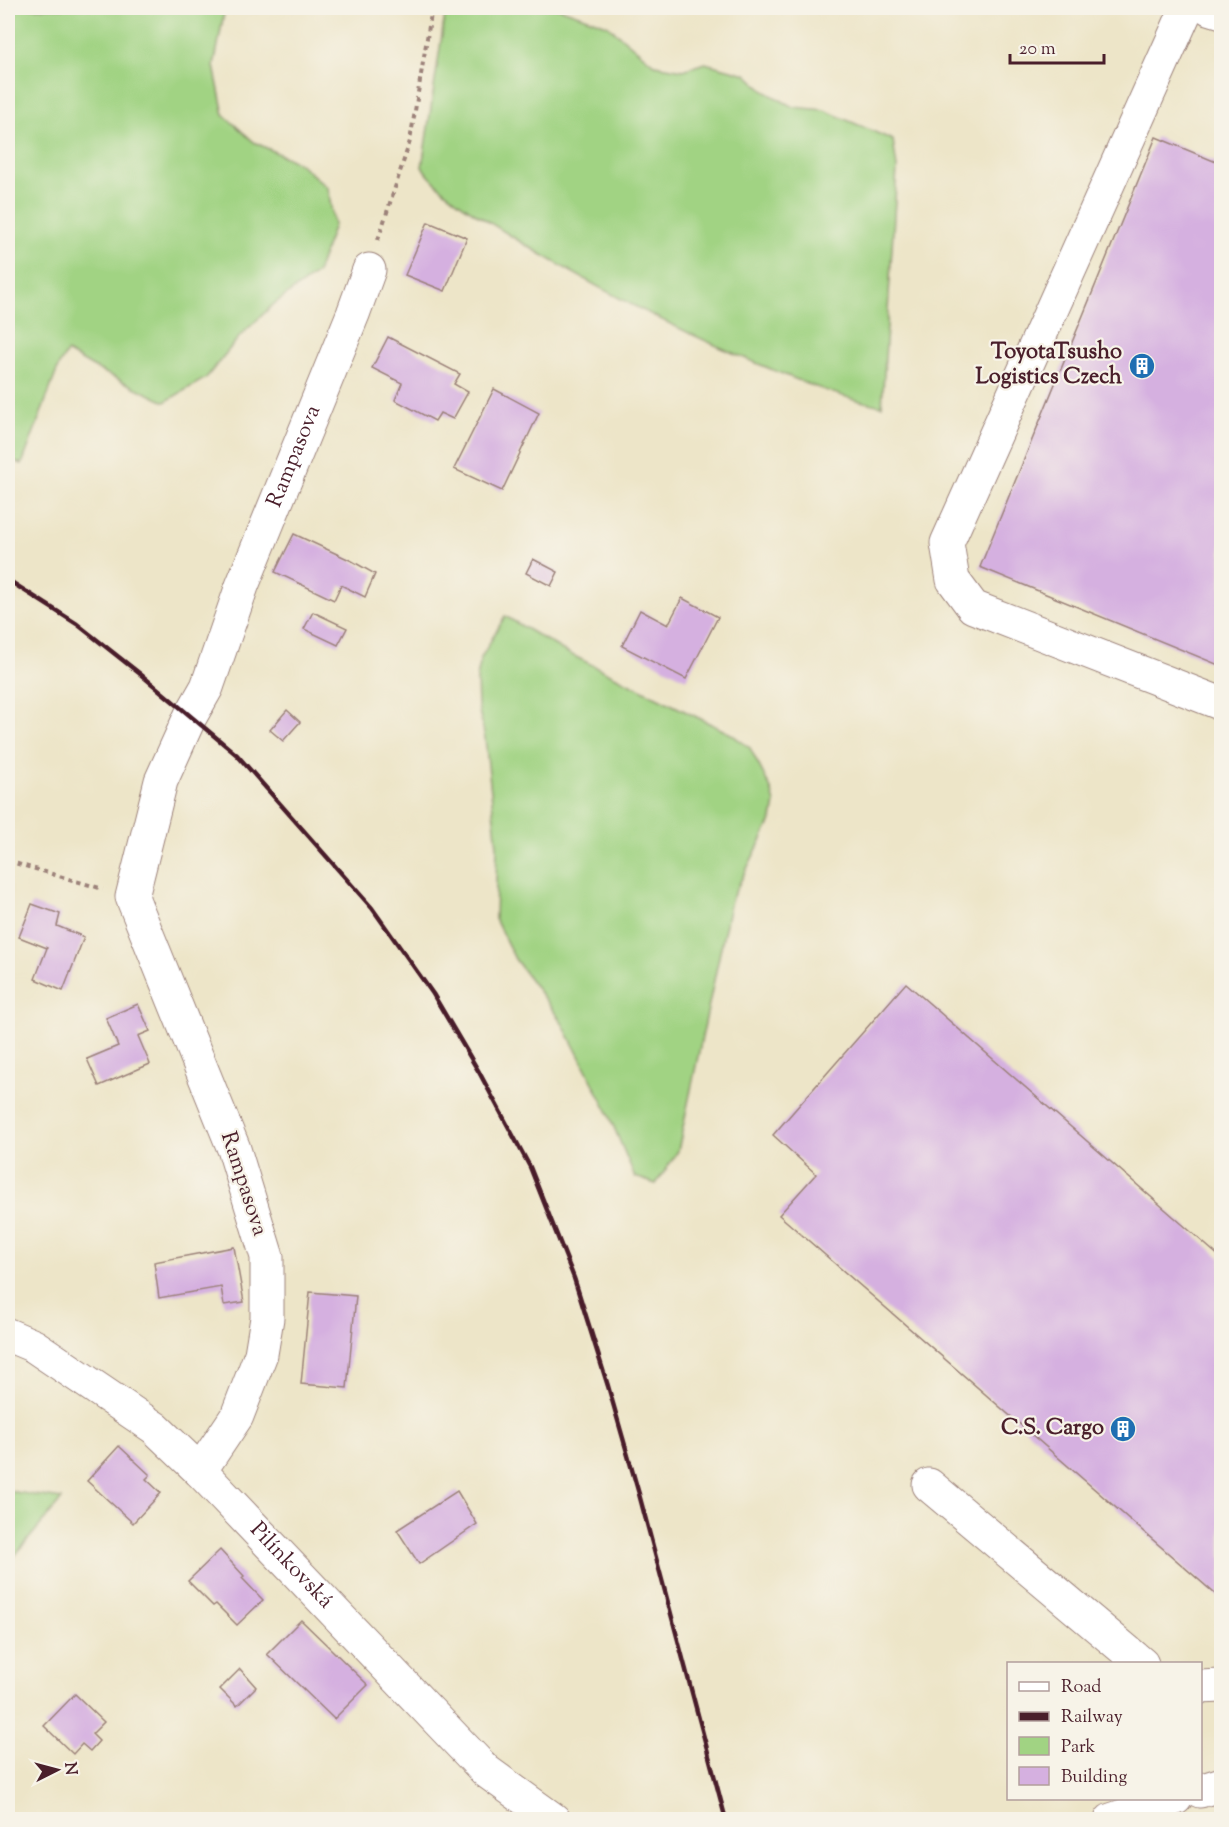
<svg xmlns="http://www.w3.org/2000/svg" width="1229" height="1827" viewBox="0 0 1229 1827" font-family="'Sorts Mill Goudy',serif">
	<rect width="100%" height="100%" fill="#f7f3e8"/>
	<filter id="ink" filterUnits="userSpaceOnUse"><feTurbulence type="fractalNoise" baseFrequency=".0167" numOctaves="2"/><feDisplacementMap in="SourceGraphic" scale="12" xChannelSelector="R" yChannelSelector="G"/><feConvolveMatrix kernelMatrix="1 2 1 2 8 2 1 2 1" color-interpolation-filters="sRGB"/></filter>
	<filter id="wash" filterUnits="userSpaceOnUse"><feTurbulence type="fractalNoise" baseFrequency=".008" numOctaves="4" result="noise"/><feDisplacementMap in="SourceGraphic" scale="24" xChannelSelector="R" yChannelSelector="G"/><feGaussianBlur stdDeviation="1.35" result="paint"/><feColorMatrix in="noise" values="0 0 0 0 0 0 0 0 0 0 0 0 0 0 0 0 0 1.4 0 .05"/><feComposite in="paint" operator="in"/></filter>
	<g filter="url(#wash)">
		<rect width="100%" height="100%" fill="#ede5c8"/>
		<g fill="#a1d383" stroke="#767957" stroke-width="1.5">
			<path d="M 8,8 L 225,8 L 214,66 L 224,115 L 254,142 L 300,164 L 328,188 L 334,225 L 317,273 L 274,304 L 240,336 L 206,378 L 165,402 L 93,367 L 67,352 L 59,365 L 22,464 L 8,459 Z"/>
			<path d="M 446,8 L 559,8 L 607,25 L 655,65 L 683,70 L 705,63 L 746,74 L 764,91 L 793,107 L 824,110 L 893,140 L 897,168 L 882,406 C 836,397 792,378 749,360 C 667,325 587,283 511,236 C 480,216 444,197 422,167 Z"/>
			<path d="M 505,616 L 566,652 L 731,734 L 750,748 L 771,789 L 775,803 L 772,819 L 731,900 L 678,1151 L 656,1184 L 635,1177 L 605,1106 L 561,1021 L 515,959 L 495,919 L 497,846 L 485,738 L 478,706 L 477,678 L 481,658 Z"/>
			<path d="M 8,1491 L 62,1499 L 8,1564 Z"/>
		</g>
		<g id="blocks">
			<g fill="#d5b0e0">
				<path d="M 1156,137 L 1221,164 L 1221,666 L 980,567 Z"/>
				<path d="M 428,222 L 467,238 L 445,291 L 405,275 Z"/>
				<path d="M 388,337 L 460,374 L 454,384 L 468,392 L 453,419 L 440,413 L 435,421 L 395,400 L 402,383 L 372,368 Z"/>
				<path d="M 494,389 L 539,413 L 502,491 L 454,469 Z"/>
				<path d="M 294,534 L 352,561 L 375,574 L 365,597 L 341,585 L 334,600 L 275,572 Z"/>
				<path d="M 533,559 L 558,572 L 551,586 L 526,573 Z"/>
				<path d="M 682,598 L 718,617 L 686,679 L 622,646 L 640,610 L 668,625 Z"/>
				<path d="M 313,612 L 347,628 L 338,645 L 304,629 Z"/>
				<path d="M 287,710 L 300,722 L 283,741 L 270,730 Z"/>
				<path d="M 32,904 L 60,914 L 57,926 L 84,937 L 63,991 L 35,979 L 47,948 L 19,937 Z"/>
				<path d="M 906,983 L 1221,1258 L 1221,1599 L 779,1215 L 816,1174 L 773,1135 Z"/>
				<path d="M 138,1004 L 150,1031 L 138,1036 L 150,1064 L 99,1086 L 87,1059 L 118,1046 L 106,1018 Z"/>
				<path d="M 234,1247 L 244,1302 L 224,1305 L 221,1287 L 159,1298 L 154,1262 Z"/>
				<path d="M 310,1292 L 356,1296 L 347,1388 L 301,1384 Z"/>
				<path d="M 119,1446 L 150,1475 L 146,1479 L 161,1493 L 133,1523 L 87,1481 Z"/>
				<path d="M 457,1491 L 477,1524 L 419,1564 L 397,1530 Z"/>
				<path d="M 220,1550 L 244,1576 L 242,1578 L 263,1600 L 237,1625 L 216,1604 L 213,1606 L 188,1581 Z"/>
				<path d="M 301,1620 L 368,1685 L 334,1719 L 267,1654 Z"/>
				<path d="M 240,1669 L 256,1687 L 237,1706 L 220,1689 Z"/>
				<path d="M 75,1694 L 104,1722 L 92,1734 L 99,1741 L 90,1751 L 82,1744 L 73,1754 L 44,1726 Z"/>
			</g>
		</g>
	</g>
	<g filter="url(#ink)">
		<use href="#blocks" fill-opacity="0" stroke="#9c827a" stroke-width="1.5"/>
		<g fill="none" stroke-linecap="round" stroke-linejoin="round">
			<g stroke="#9c827a" stroke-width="35">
				<g id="minor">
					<path d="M 1187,8 L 947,543 L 953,580 L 973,607 L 1222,704"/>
					<path d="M 1209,8 L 1222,12"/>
					<path id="s1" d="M 8,1335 L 34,1346 L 155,1428 L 200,1471 L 486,1771 L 554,1820"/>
					<path id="s2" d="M 200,1471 L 237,1416 L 261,1354 L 267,1318 L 267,1257 L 234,1149 L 132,897 L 161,781 L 190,717 L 207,687 L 242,586 L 353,314 L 369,270"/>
					<path d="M 929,1485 L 1142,1664"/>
					<path d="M 1200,1687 L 1222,1686"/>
					<path d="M 1200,1791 L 1222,1784"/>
					<path d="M 1111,1820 L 1176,1798"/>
				</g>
			</g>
			<g stroke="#9c827a" stroke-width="4" stroke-dasharray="4.5 4.5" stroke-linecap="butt">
				<path d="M 378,240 L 410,141 L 432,8"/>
				<path d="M 8,861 L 103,889"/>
			</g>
			<use href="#minor" stroke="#fff" stroke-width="33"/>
			<path stroke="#4a1f2b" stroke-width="4.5" d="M 8,580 L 77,624 L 139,673 L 237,755 L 372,908 L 433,994 L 479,1072 L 530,1167 L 574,1278 L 608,1386 L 639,1494 L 726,1820"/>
		</g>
	</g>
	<defs>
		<g id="building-disc" transform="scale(1.35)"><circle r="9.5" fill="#1f6fb2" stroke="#f7f3e8"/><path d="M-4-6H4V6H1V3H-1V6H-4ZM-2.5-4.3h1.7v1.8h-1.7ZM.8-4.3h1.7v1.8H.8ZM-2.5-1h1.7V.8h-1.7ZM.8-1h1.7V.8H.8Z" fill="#fff"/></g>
	</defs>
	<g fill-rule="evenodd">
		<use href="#building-disc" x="1142" y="366"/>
		<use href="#building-disc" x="1123" y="1429"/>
	</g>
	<g text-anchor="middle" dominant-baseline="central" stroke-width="4.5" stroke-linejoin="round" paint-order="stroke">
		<g font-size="22" font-weight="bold" fill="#4a1f2b" stroke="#f7f3e8" text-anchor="end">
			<text x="1122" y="353">ToyotaTsusho<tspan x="1122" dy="25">Logistics Czech</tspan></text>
			<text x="1104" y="1429">C.S. Cargo</text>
		</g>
		<g font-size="22" fill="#4a1f2b" stroke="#f7f3e8">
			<text stroke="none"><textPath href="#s2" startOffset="1086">Rampasova</textPath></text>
			<text transform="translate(243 1184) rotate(72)">Rampasova</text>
			<text stroke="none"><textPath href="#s1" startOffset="368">Pilínkovská</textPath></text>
		</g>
	</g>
	<rect width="1229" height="1827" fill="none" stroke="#f7f3e8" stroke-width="30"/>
	<rect x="1007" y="1662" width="195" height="138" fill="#f7f3e8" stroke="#b29e9c" stroke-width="1.5"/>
	<rect x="1019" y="1682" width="30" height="9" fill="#ffffff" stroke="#b29e9c" stroke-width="1.5"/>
	<text x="1061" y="1692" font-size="18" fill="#4a1f2b">Road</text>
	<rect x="1019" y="1712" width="30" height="9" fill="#4a1f2b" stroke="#b29e9c" stroke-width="1.5"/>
	<text x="1061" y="1722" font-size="18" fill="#4a1f2b">Railway</text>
	<rect x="1019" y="1737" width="30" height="18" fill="#a1d383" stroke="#b29e9c" stroke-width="1.5"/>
	<text x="1061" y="1752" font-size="18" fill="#4a1f2b">Park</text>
	<rect x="1019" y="1767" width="30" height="18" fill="#d5b0e0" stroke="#b29e9c" stroke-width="1.5"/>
	<text x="1061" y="1782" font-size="18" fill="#4a1f2b">Building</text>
	<g transform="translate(57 1770) rotate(84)" stroke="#f7f3e8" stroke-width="4.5" paint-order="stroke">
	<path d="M0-4.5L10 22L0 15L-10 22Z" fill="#4a1f2b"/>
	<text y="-9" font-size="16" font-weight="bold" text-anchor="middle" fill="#4a1f2b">N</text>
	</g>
	<path d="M1010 54v9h94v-9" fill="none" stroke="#4a1f2b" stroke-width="3"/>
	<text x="1019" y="54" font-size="18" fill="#4a1f2b" stroke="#f7f3e8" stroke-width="4.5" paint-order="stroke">20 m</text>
</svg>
